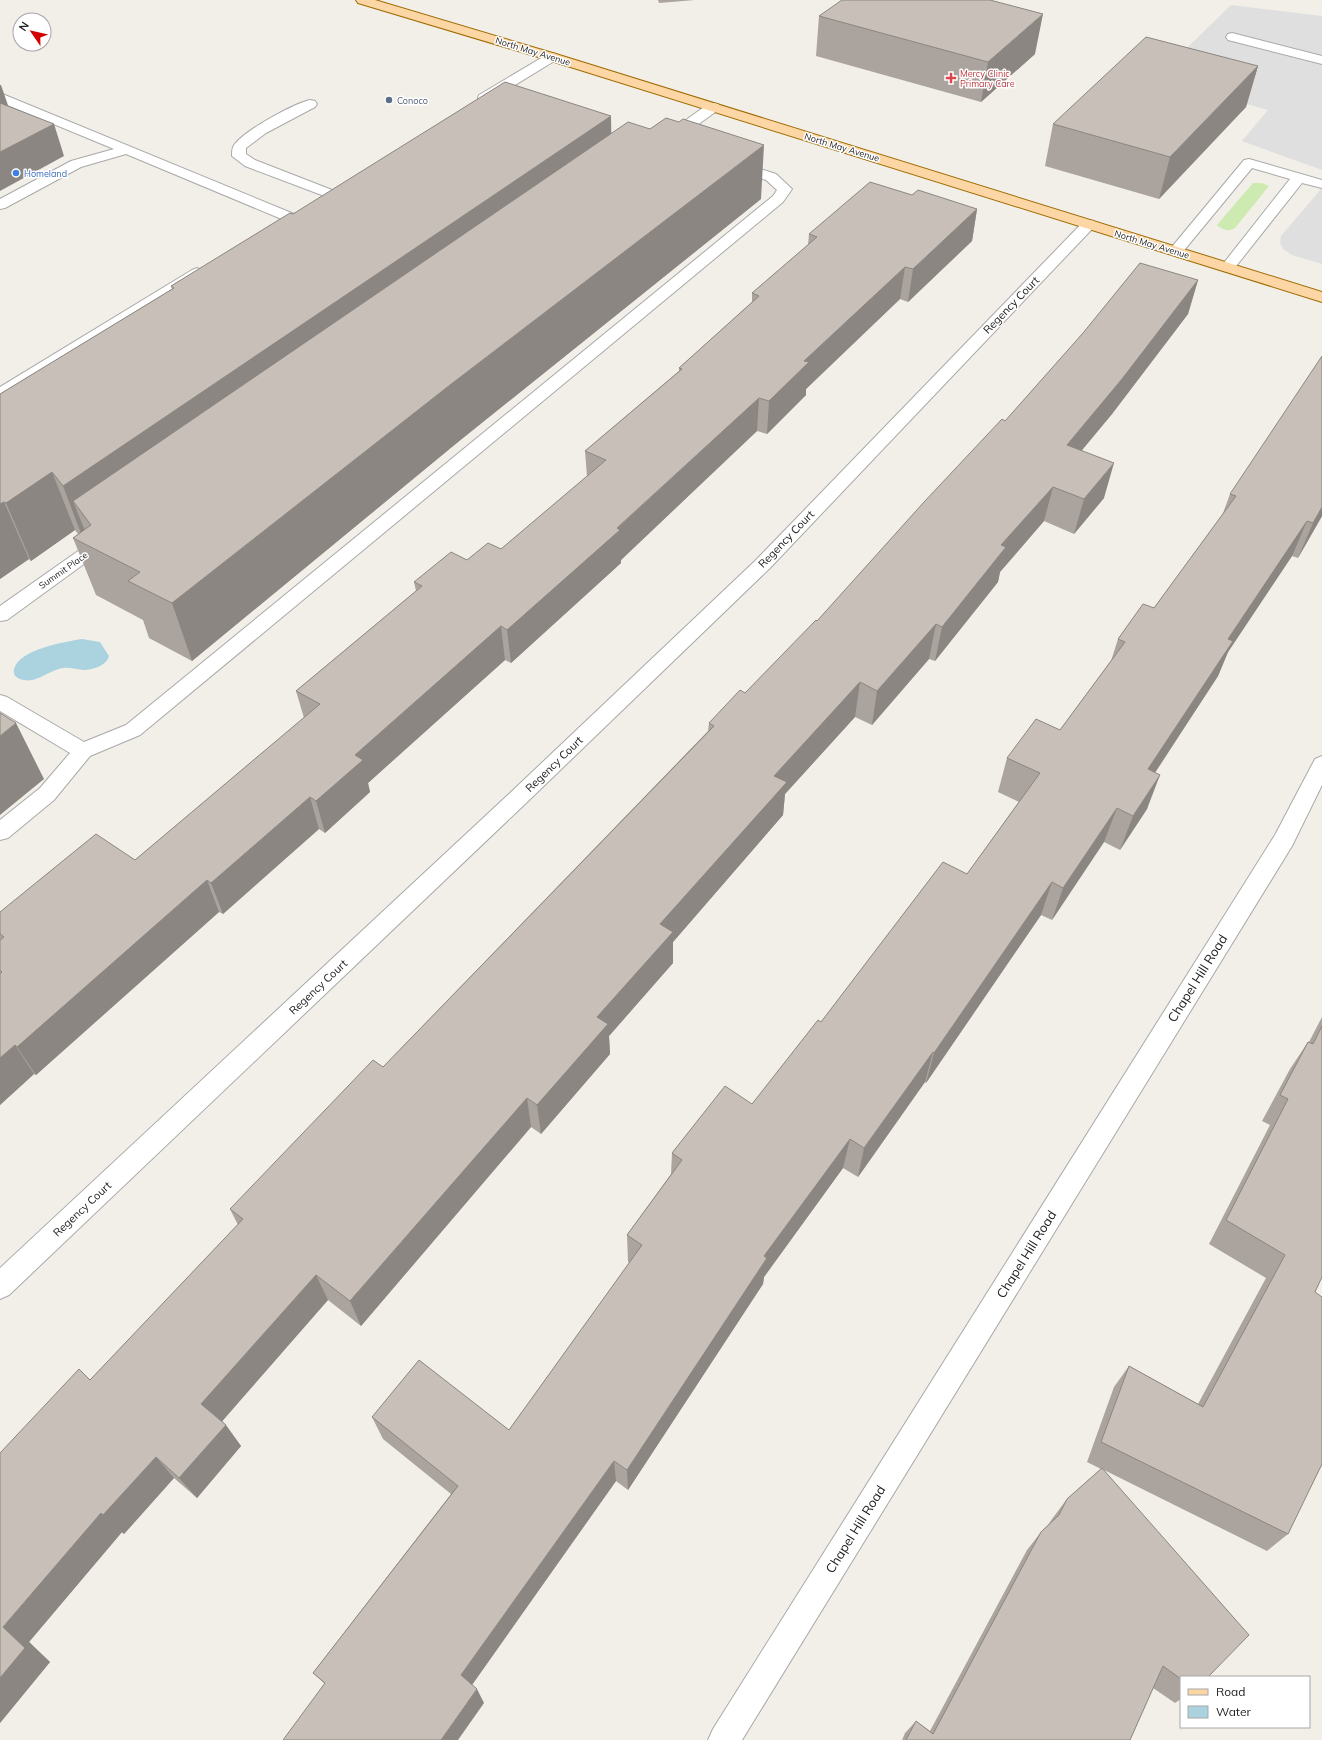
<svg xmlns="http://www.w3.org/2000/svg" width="1322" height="1740" viewBox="0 0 1322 1740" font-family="Mulish,sans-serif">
	<rect width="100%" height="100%" fill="#f2efe9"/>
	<g fill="#e0dfdf">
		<path d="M 1231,5 L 1322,16 L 1322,170 L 1242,141 L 1268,110 L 1155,79 Z"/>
		<path d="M 1322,188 L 1322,264 L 1292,255 L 1283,249 L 1280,243 L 1281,236 Z"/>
	</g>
	<path fill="#cdebb0" d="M 1253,183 L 1262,183 L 1269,186 L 1235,228 C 1227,232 1223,230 1217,225 Z"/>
	<path fill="#aad3df" d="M 82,639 L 100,642 L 109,656 C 107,665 93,670 84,670 C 77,670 70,667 63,668 C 48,670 36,685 20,679 C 15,677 13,674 14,669 C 20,649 64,642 82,639 Z"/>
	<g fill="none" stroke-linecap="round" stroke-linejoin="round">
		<g stroke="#a9a9a9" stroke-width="2">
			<g id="minor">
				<path d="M 1232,33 L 1322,56 L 1322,64 L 1228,40 L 1226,37 L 1228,34 Z"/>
				<path d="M 552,53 L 556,54 L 558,57 L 556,60 L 489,101 L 479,101 L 478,98 L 479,95 L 548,54 Z"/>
				<path d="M 0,93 L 294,214 L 296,217 L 294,220 L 289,221 L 284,220 L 126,154 L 81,167 L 5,208 L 0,209 L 0,199 L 71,161 L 114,149 L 0,102 Z"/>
				<path d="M 310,100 L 315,101 L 317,104 L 315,107 L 266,133 L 246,148 L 246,154 L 255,160 L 332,190 L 334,193 L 332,196 L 327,197 L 245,166 L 232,156 C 232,153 232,150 233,147 C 241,132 293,104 310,100 Z"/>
				<path d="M 713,103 L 718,104 L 720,107 L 718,110 L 674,142 L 664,142 L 662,139 L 664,136 L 708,104 Z"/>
				<path d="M 1249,159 L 1322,180 L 1322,188 L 1302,183 L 1233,270 L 1228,271 L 1223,270 L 1221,267 L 1223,264 L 1290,179 L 1252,168 L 1181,254 L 1176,255 L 1171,254 L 1169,251 L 1171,248 L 1244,160 Z"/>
				<path d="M 735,161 L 776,174 L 792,189 L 783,202 L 140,735 L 90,756 L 54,800 L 8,838 L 0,840 L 0,820 L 40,788 L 70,753 L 0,711 L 0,695 L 7,697 L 84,742 L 126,725 L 773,196 L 777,190 L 766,180 L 730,168 L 728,165 L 730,162 Z"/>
				<path d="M 1089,220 L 1094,221 L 1096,224 L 1094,227 L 770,568 L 524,805 L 9,1295 L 0,1299 L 0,1268 L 510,793 L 756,560 L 1084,221 Z"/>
				<path d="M 197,268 L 202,270 L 205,273 L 202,276 L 6,397 L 0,399 L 0,387 L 192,270 Z"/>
				<path d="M 104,535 L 110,537 L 113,541 L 110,545 L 7,620 L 0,621 L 0,606 L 98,537 Z"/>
				<path d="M 1322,756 L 1322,785 L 1292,846 L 742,1740 L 708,1740 L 713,1729 L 1275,835 L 1315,759 Z"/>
			</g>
		</g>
		<g stroke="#a06b00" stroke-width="2">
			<path id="major" d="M 356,0 L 375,0 L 556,54 L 1322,292 L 1322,302 L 548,60 L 358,3 Z"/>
		</g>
		<use href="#minor" fill="#fff" fill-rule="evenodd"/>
		<use href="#major" fill="#fcd6a4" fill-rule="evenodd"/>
	</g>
	<g fill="#aba49e">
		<path d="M 658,0 L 695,0 L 659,3 Z"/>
		<path d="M 819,16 L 1035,54 L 981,102 L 816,56 Z"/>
		<path d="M 1258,66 L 1246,107 L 1159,199 L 1045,166 L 1053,124 Z"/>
		<path d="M 611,116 L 611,133 L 761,199 L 458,442 L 192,661 L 149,638 L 143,620 L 96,595 L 73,538 L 78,534 L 75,530 L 31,561 L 29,559 L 0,579 L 0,394 L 172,289 L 171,286 L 293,214 Z"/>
		<path d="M 912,195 L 977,209 L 972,241 L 908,302 L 900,299 L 806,389 L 806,395 L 767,434 L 757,431 L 621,560 L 621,563 L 511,663 L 505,660 L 368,783 L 370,792 L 325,833 L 319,829 L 223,914 L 219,912 L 36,1075 L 34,1074 L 0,1105 L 0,912 L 135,860 L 304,718 L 296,691 L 416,591 L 414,582 L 467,560 L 501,549 L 587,477 L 585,451 L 679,371 L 679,368 L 752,302 L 752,293 L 808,245 L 809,234 Z"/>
		<path d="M 1198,280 L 1188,314 L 1112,414 L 1082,450 L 1104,498 L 1074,534 L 1044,521 L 1000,572 L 998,582 L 935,661 L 929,659 L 872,725 L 855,717 L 785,794 L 783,815 L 673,942 L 673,963 L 609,1036 L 610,1054 L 541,1134 L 531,1127 L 361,1326 L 328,1300 L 222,1421 L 241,1446 L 197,1498 L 174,1478 L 124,1534 L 122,1532 L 29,1642 L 50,1662 L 0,1723 L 90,1380 L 238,1225 L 230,1209 L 383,1067 L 708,731 L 709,723 L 745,693 L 817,621 L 1005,421 Z"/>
		<path d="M 1230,494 L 1322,516 L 1298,558 L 1292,556 L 1228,652 L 1218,676 L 1155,773 L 1147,809 L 1120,850 L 1104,842 L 1052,920 L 1041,915 L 926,1083 L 925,1082 L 858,1177 L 843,1168 L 764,1277 L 763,1284 L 628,1490 L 616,1481 L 472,1685 L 484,1703 L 325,1684 L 313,1673 L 451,1494 L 383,1439 L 372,1417 L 509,1430 L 630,1263 L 628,1262 L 627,1235 L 671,1174 L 672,1153 L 752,1104 L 821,1022 L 967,874 L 1019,802 L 998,792 L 1007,758 L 1060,730 L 1111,661 L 1118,639 L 1154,608 L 1222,516 Z"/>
		<path d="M 1322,1017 L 1322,1277 L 1315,1292 L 1288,1534 L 1267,1551 L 1102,1469 L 1181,1677 L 1181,1699 L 1175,1703 L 1153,1688 L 1130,1740 L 902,1740 L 905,1733 L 916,1721 L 930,1731 L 1027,1550 L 1041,1532 L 1048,1525 L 1052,1519 L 1067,1499 L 1101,1469 L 1087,1462 L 1114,1387 L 1129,1366 L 1198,1404 L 1266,1278 L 1209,1244 L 1270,1125 L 1262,1121 L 1290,1069 L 1308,1042 L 1309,1042 Z"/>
	</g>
	<g fill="#8b8681">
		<path d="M 1043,14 L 1035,54 L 981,102 L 988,62 Z"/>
		<path d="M 1258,66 L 1246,107 L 1159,199 L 1170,157 Z"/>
		<path d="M 0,85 L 1,85 L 12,117 L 0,123 Z"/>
		<path d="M 611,116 L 612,171 L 73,501 L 89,541 L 85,544 L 63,486 Z"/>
		<path d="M 54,124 L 64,156 L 0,191 L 0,152 Z"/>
		<path d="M 764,145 L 761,199 L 458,442 L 192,661 L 172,603 L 450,385 Z"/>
		<path d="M 977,209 L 972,241 L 908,302 L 913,269 Z"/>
		<path d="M 905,267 L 900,299 L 806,389 L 806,395 L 767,434 L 769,401 L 804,361 Z"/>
		<path d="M 1198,280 L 1188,314 L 1112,414 L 1058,479 L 1067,445 Z"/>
		<path d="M 759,398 L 757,431 L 621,560 L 621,563 L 511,663 L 507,630 Z"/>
		<path d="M 1114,463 L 1104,498 L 1074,534 L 1084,499 Z"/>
		<path d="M 52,472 L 75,530 L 31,561 L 6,503 Z"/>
		<path d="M 1053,487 L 1044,521 L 1000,572 L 998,582 L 935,661 L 942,627 L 1001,545 Z"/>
		<path d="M 4,502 L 29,559 L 0,579 L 0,504 Z"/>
		<path d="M 1322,507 L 1322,516 L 1298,558 L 1313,523 Z"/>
		<path d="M 1307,521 L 1292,556 L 1228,652 L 1218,676 L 1135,803 L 1148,769 L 1228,639 Z"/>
		<path d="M 936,624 L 929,659 L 872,725 L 877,691 Z"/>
		<path d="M 501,626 L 505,660 L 368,783 L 370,792 L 325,833 L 316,801 L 355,755 Z"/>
		<path d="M 860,682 L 855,717 L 785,794 L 783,815 L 673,942 L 673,963 L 609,1036 L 610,1054 L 541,1134 L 537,1105 L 660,924 L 774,776 Z"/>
		<path d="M 16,723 L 44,779 L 0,815 L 0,736 Z"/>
		<path d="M 1160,775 L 1147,809 L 1120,850 L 1133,816 Z"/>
		<path d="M 310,797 L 319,829 L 223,914 L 211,883 Z"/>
		<path d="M 1117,808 L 1104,842 L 1052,920 L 1063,888 Z"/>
		<path d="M 207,880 L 219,912 L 36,1075 L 17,1047 Z"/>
		<path d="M 1052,882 L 1041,915 L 926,1083 L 934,1053 Z"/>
		<path d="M 15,1045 L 34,1074 L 0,1105 L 0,1058 Z"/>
		<path d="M 933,1052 L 925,1082 L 858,1177 L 864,1148 Z"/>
		<path d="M 527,1098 L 531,1127 L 361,1326 L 350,1301 Z"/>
		<path d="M 850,1139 L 843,1168 L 764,1277 L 763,1284 L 628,1490 L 627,1470 L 764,1256 Z"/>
		<path d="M 316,1275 L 328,1300 L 218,1426 L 201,1404 Z"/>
		<path d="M 226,1425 L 241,1446 L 197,1498 L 179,1478 Z"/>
		<path d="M 156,1457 L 174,1478 L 124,1534 L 103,1515 Z"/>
		<path d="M 614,1461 L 616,1481 L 469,1689 L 461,1675 Z"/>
		<path d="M 101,1513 L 122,1532 L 29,1642 L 50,1662 L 0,1723 L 0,1678 L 3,1627 Z"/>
		<path d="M 477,1689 L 484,1703 L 458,1740 L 441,1740 Z"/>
	</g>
	<g fill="#c7bfb8" stroke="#8b8681">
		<path d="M 842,0 L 990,0 L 1043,14 L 988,62 L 819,16 Z"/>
		<path d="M 1146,37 L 1258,66 L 1170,157 L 1053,124 Z"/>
		<path d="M 505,82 L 611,116 L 63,486 L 52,472 L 6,503 L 4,502 L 0,504 L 0,394 L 174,288 L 171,286 L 290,213 L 293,214 Z"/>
		<path d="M 0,103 L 54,124 L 0,152 Z"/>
		<path d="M 666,118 L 679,122 L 683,119 L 764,145 L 450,385 L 172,603 L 128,581 L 140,572 L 73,538 L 91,525 L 73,501 L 628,122 L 650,129 Z"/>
		<path d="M 870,182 L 912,195 L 918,190 L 977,209 L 913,269 L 905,267 L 804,361 L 809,362 L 769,401 L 759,398 L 617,528 L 620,530 L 507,630 L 501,626 L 355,755 L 363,760 L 316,801 L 310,797 L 211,883 L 207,880 L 17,1047 L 15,1045 L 0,1058 L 0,974 L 2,972 L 0,970 L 0,940 L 4,937 L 0,934 L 0,912 L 96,834 L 135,860 L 320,704 L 296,691 L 422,586 L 414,582 L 451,552 L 467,560 L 488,543 L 501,549 L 606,460 L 585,451 L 682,369 L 679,368 L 759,296 L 752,293 L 817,237 L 809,234 Z"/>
		<path d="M 1140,263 L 1198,280 L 1122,379 L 1067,445 L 1114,463 L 1084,499 L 1053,487 L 1001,545 L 1006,547 L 942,627 L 936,624 L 877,691 L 860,682 L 774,776 L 787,782 L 660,924 L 673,932 L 597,1017 L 608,1024 L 537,1105 L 527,1098 L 350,1301 L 316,1275 L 201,1404 L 226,1425 L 179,1478 L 156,1457 L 103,1515 L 101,1513 L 3,1627 L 25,1648 L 0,1678 L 0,1453 L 79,1369 L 90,1380 L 243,1219 L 230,1209 L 373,1060 L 383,1067 L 714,726 L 709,723 L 740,690 L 745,693 L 816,620 L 817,621 L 924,502 L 1002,419 L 1005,421 L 1083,333 Z"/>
		<path d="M 1322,356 L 1322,507 L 1313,523 L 1307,521 L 1228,639 L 1233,641 L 1148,769 L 1160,775 L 1133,816 L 1117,808 L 1063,888 L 1052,882 L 934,1053 L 933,1052 L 864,1148 L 850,1139 L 764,1256 L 767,1258 L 627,1470 L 614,1461 L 461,1675 L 477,1689 L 441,1740 L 283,1740 L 325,1683 L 313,1673 L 458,1486 L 372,1417 L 419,1360 L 509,1430 L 642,1245 L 627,1235 L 682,1160 L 672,1153 L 725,1086 L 752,1104 L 818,1020 L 821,1022 L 943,862 L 967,874 L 1040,773 L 1007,758 L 1036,719 L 1060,730 L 1125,642 L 1118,639 L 1143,604 L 1154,608 L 1236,496 L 1230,494 Z"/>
		<path d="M 0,713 L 16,723 L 0,736 Z"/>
		<path d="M 1322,1026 L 1322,1277 L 1315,1292 L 1322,1297 L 1322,1464 L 1288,1534 L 1101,1442 L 1129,1366 L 1203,1407 L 1285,1255 L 1226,1220 L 1288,1099 L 1280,1095 L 1308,1042 L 1313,1044 Z"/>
		<path d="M 1102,1468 L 1249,1635 L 1208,1677 L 1181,1677 L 1181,1679 L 1163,1666 L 1130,1740 L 906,1740 L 916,1721 L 933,1734 L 1041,1532 L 1059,1515 L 1067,1499 Z"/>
	</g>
	<path fill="#e0444e" stroke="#fff" stroke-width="1.5" d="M949 72h4v4h4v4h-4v4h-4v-4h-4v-4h4z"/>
	<circle fill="#5c6f8a" stroke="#fff" stroke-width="1.5" cx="389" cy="100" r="4"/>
	<circle fill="#3f7fe0" stroke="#fff" stroke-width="1.5" cx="16" cy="173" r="4"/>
	<g text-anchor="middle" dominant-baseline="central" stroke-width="3" stroke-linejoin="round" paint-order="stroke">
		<g font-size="9" fill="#222" stroke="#fff">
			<text transform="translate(533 51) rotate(17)">North May Avenue</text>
			<text transform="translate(842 147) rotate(17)">North May Avenue</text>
			<text transform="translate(1152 244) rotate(17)">North May Avenue</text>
			<text transform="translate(63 570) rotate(-35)">Summit Place</text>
		</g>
		<g font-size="9" fill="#be3a42" stroke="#fff" text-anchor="start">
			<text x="960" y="73">Mercy Clinic<tspan x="960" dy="10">Primary Care</tspan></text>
		</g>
		<g font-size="9" fill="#4e5e75" stroke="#fff" text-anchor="start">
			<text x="397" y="100">Conoco</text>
		</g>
		<g font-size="9" fill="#366cbe" stroke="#fff" text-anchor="start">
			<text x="24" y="173">Homeland</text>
		</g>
		<g font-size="11" fill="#222" stroke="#fff">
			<text transform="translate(1011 305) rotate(-46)">Regency Court</text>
			<text transform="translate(786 539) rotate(-46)">Regency Court</text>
			<text transform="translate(554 764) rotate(-44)">Regency Court</text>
			<text transform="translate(318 987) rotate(-43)">Regency Court</text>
			<text transform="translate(82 1209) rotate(-43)">Regency Court</text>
		</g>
		<g font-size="13" fill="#222" stroke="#fff">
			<text transform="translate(1197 978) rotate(-58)">Chapel Hill Road</text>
			<text transform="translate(1026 1254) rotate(-58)">Chapel Hill Road</text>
			<text transform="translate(855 1529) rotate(-58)">Chapel Hill Road</text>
		</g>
	</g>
	<rect x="1180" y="1676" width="130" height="52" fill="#ffffff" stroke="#a7a7a7"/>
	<rect x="1188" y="1689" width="20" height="6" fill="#fcd6a4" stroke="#a7a7a7"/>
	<text x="1216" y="1696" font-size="12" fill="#222222">Road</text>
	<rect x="1188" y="1706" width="20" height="12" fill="#aad3df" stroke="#a7a7a7"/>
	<text x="1216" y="1716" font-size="12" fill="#222222">Water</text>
	<g transform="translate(32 32) rotate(304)"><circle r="19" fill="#ffffff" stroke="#a7a7a7"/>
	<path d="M0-3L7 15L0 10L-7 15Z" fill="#d40000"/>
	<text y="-6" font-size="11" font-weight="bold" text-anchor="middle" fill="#222222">N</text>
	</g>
</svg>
